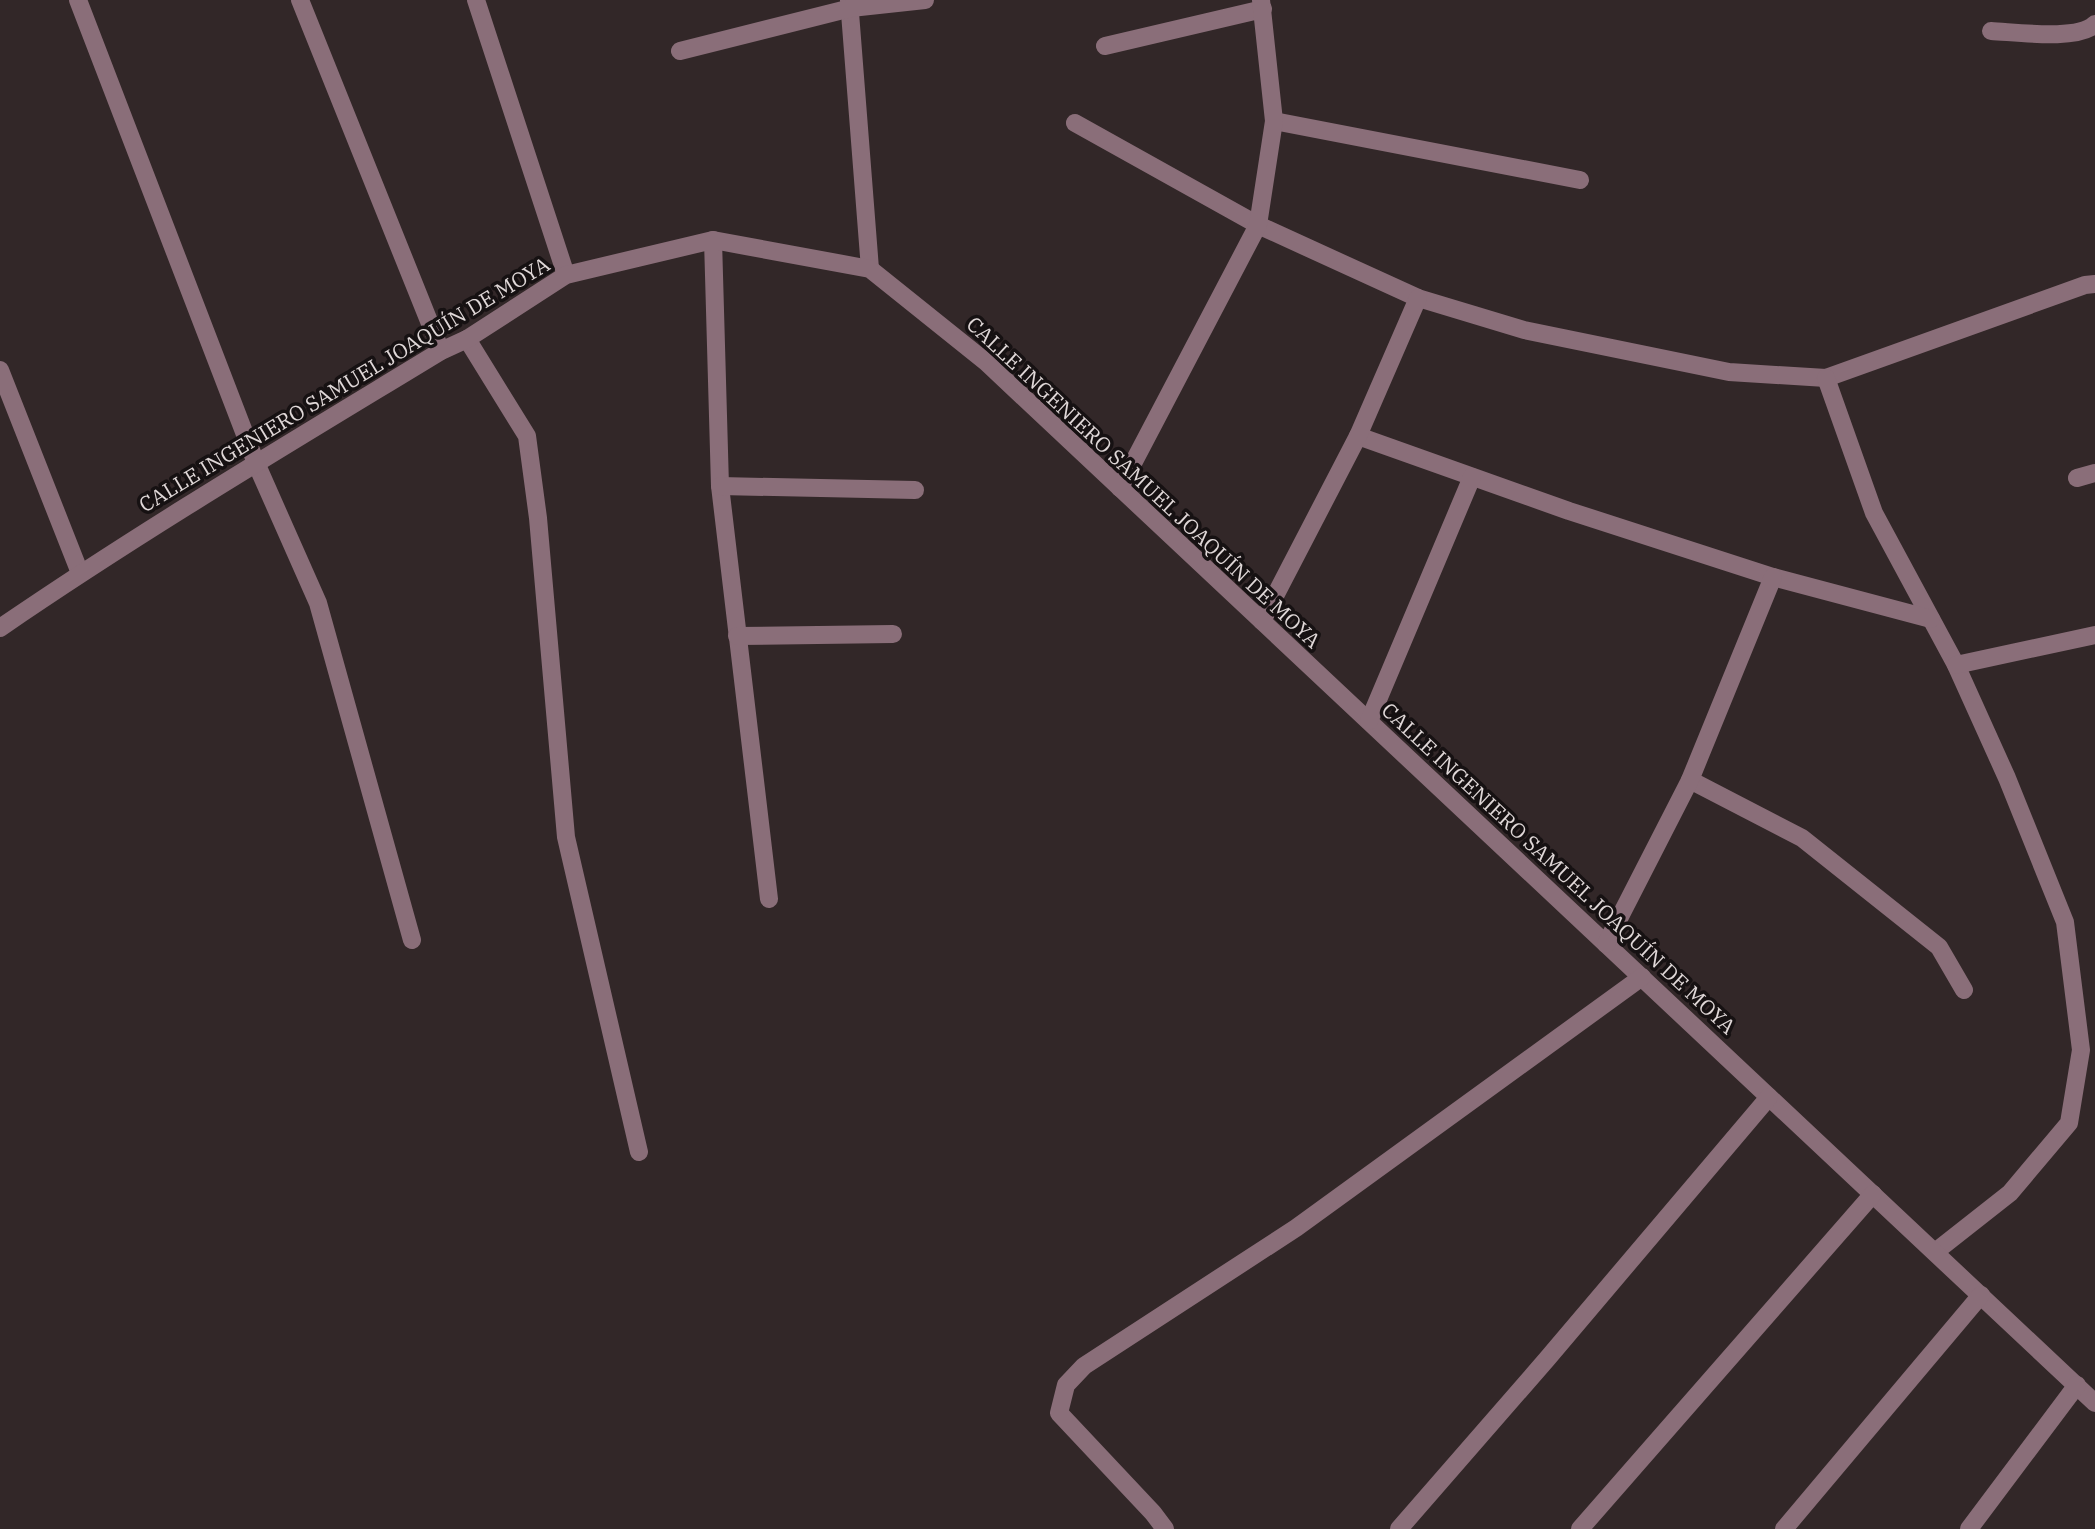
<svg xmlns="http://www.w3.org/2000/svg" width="2095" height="1529" viewBox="0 0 2095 1529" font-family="'IBM Plex Serif',serif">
	<rect width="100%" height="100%" fill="#322728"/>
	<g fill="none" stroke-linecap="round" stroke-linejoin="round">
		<g stroke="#8a6e79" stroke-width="18">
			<path d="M 78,0 L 256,463 L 318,603 L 412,940"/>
			<path d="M 300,0 L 441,351"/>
			<path d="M 476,0 L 566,275"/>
			<path d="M 849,0 L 870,269"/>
			<path d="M 1991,31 C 2015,32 2079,41 2095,24"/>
			<path d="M 1105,46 L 1263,9"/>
			<path d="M 680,51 L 851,8 L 925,0"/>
			<path d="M 1274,121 L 1580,180"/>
			<path d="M 1075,123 L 1258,225 L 1418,298 L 1524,330 L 1729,372 L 1826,378 L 2085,285 L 2095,284"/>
			<path d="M 713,240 L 720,486 L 769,899"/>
			<path d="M 467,339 L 527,436 L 538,518 L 566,837 L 639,1152"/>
			<path d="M 0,370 L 80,573"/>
			<path d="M 1826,378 L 1874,513 L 1956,665 L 2007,778 L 2065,922 L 2081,1050 L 2069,1123 L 2010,1193 L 1935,1252"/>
			<path d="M 1358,436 L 1569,511 L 1773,577 L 1931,619"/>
			<path d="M 2077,478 L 2095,473"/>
			<path d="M 720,486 L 915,490"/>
			<path d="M 1120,488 L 1258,225 L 1274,121 L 1261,0"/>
			<path d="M 1262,621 L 1358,436 L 1418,298"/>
			<path d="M 0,628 C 143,530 293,441 441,351 L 467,339 L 566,275 L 713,240 L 870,269 L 986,362 L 2095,1403"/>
			<path d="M 737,636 L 893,634"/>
			<path d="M 1956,665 L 2095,635"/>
			<path d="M 1369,721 L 1472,477"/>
			<path d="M 1690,780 L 1802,838 L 1939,947 L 1964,990"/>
			<path d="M 1606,944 L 1690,780 L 1773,577"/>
			<path d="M 1165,1529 L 1153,1513 L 1059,1413 L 1066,1385 L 1084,1366 L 1296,1228 L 1642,977"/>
			<path d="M 1399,1529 L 1547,1359 L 1769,1097"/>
			<path d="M 1580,1529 L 1873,1194"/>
			<path d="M 1784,1529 L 1981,1295"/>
			<path d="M 1969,1529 L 2077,1385"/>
		</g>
	</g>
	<g text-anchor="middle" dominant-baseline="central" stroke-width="7" stroke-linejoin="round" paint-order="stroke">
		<g font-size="21" fill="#e0d8d8" stroke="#161112">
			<text transform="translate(344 384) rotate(-31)">CALLE INGENIERO SAMUEL JOAQUÍN DE MOYA</text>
			<text transform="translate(1144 482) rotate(43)">CALLE INGENIERO SAMUEL JOAQUÍN DE MOYA</text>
			<text transform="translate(1559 868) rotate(43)">CALLE INGENIERO SAMUEL JOAQUÍN DE MOYA</text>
		</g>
	</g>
</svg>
